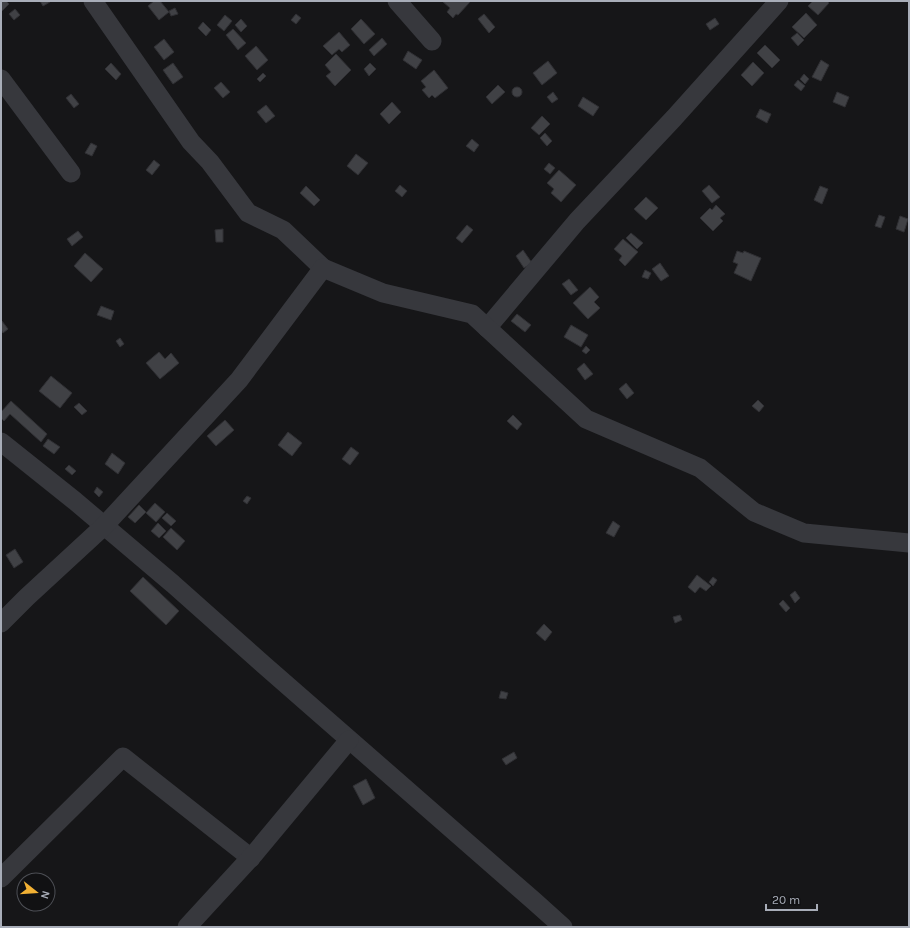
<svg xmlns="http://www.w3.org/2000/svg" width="910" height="928" viewBox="0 0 910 928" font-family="Karla,sans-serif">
	<rect width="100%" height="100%" fill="#161618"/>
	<g fill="#404145" stroke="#303034">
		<path d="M 1,1 L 6,1 L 9,4 L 1,12 Z"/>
		<path d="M 40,1 L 49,1 L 50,2 L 43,6 Z"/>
		<path d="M 154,1 L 160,1 L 169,12 L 159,20 L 148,6 Z"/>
		<path d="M 442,1 L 470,1 L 470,2 L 458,15 L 456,14 L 453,18 L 447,12 L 450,8 Z"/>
		<path d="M 813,1 L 827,1 L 829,3 L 818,15 L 808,6 Z"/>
		<path d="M 175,8 L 178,14 L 171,16 L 169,11 Z"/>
		<path d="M 15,9 L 20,15 L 14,20 L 9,14 Z"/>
		<path d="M 806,13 L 817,25 L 804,38 L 792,27 Z"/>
		<path d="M 296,14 L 301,18 L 296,24 L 291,20 Z"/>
		<path d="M 484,14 L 495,27 L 489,33 L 478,19 Z"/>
		<path d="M 225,15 L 232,21 L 224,31 L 217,25 Z"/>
		<path d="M 715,18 L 719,24 L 710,30 L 706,24 Z"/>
		<path d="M 241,19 L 247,26 L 241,32 L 235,25 Z"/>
		<path d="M 361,19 L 375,34 L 364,44 L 351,29 Z"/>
		<path d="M 203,22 L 211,30 L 206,36 L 198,28 Z"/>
		<path d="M 233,29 L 246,43 L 238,50 L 226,35 Z"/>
		<path d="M 339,32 L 350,45 L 342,52 L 339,49 L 332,55 L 323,46 Z"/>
		<path d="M 797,33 L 804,40 L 798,46 L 791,38 Z"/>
		<path d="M 382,38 L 387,44 L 374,56 L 369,50 Z"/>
		<path d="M 164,39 L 174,52 L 164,60 L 154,47 Z"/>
		<path d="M 765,45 L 780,60 L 772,68 L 757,53 Z"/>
		<path d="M 256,46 L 268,60 L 257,70 L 245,56 Z"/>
		<path d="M 408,51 L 422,60 L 416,69 L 403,60 Z"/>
		<path d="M 336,54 L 351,70 L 335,86 L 326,76 L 331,72 L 325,65 Z"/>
		<path d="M 821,60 L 829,65 L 821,81 L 812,77 Z"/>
		<path d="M 548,61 L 557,73 L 542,85 L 533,73 Z"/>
		<path d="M 753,62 L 764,73 L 752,86 L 741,75 Z"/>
		<path d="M 111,63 L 121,74 L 116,80 L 105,69 Z"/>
		<path d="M 173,63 L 183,77 L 173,84 L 163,70 Z"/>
		<path d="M 370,63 L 376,69 L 369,76 L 364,69 Z"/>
		<path d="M 434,70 L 448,88 L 435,98 L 432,95 L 429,98 L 422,90 L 426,87 L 421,81 Z"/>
		<path d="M 263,73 L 266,76 L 260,82 L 257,79 Z"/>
		<path d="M 804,74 L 809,79 L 805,84 L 800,79 Z"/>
		<path d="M 798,80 L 805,86 L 801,91 L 794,85 Z"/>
		<path d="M 221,82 L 230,92 L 223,98 L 214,88 Z"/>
		<path d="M 498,85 L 505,92 L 492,104 L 486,97 Z"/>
		<circle cx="517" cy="92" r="5"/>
		<path d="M 553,92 L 558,99 L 552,103 L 547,97 Z"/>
		<path d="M 837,92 L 849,97 L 845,107 L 833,102 Z"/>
		<path d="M 71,94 L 79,104 L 74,108 L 66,98 Z"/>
		<path d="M 583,97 L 599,107 L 593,116 L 578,106 Z"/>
		<path d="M 392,102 L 401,112 L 389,124 L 380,114 Z"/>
		<path d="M 266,105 L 275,116 L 266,123 L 257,112 Z"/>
		<path d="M 760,109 L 771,114 L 767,123 L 756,117 Z"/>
		<path d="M 542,116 L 550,124 L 539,135 L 531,128 Z"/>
		<path d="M 545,133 L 552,141 L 547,146 L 540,138 Z"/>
		<path d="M 472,139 L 479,145 L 474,152 L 466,146 Z"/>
		<path d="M 91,143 L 97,146 L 92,156 L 85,153 Z"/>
		<path d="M 356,154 L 368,163 L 358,175 L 347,166 Z"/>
		<path d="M 154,160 L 160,165 L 152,175 L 146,170 Z"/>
		<path d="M 549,163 L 555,168 L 550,174 L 544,169 Z"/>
		<path d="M 559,170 L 576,185 L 561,202 L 551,193 L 554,189 L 547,183 Z"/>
		<path d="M 400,185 L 407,191 L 402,197 L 395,191 Z"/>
		<path d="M 709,185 L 720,197 L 712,203 L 702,191 Z"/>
		<path d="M 306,186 L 320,200 L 314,206 L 300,193 Z"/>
		<path d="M 820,186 L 828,189 L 822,204 L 814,200 Z"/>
		<path d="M 646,197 L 658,208 L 646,220 L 634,209 Z"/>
		<path d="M 716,205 L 725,214 L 720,218 L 723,221 L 713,231 L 700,218 L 710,208 L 712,210 Z"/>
		<path d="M 879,215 L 885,217 L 881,228 L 875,226 Z"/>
		<path d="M 900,216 L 908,219 L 904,232 L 896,229 Z"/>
		<path d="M 467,225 L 473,230 L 462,243 L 456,238 Z"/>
		<path d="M 223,229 L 223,242 L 216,242 L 215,230 Z"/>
		<path d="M 78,231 L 83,237 L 72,246 L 67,239 Z"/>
		<path d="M 631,233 L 643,243 L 637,249 L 626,238 Z"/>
		<path d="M 623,239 L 638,252 L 625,266 L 619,260 L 622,256 L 614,249 Z"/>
		<path d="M 523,250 L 532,263 L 524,268 L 516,256 Z"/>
		<path d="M 737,251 L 743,253 L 744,251 L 761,258 L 751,281 L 734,273 L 738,264 L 733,262 Z"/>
		<path d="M 85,253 L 103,269 L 91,282 L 74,266 Z"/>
		<path d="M 660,263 L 669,276 L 661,281 L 652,269 Z"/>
		<path d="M 645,270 L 651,273 L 648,279 L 642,277 Z"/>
		<path d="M 569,279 L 578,290 L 571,295 L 562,284 Z"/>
		<path d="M 590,287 L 599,297 L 594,302 L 600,308 L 588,319 L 573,303 Z"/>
		<path d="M 101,306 L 114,311 L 111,320 L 97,315 Z"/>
		<path d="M 517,314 L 531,325 L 525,332 L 511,321 Z"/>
		<path d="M 2,321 L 8,329 L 3,333 L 1,330 L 1,322 Z"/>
		<path d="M 571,325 L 588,335 L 581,347 L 564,337 Z"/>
		<path d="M 120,338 L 124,344 L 120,347 L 116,341 Z"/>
		<path d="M 586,346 L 590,350 L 586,354 L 582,351 Z"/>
		<path d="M 159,352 L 165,359 L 171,353 L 179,363 L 160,379 L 146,363 Z"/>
		<path d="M 584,363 L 593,374 L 585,380 L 577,369 Z"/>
		<path d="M 51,376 L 72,393 L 60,408 L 39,391 Z"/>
		<path d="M 626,383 L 634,393 L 627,399 L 619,389 Z"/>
		<path d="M 758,400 L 764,406 L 759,412 L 752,406 Z"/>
		<path d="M 11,401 L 47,434 L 41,442 L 10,414 L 4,421 L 1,418 L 1,412 Z"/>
		<path d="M 79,403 L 87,411 L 82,415 L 74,407 Z"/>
		<path d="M 513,415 L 522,424 L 517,430 L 507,421 Z"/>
		<path d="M 225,420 L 234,430 L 216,446 L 207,436 Z"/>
		<path d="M 288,432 L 302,443 L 292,456 L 278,445 Z"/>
		<path d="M 48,439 L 60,447 L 54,454 L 43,446 Z"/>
		<path d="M 351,447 L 359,453 L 350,465 L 342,459 Z"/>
		<path d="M 112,453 L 125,463 L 118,474 L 105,464 Z"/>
		<path d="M 69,465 L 76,471 L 72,475 L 65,469 Z"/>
		<path d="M 97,487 L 103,492 L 99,497 L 94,492 Z"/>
		<path d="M 247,496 L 251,498 L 247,504 L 243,501 Z"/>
		<path d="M 155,503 L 165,512 L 156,522 L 146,513 Z"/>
		<path d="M 139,505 L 146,512 L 135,523 L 128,517 Z"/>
		<path d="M 167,513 L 176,521 L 171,526 L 162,518 Z"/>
		<path d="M 613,521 L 620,526 L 614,537 L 606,533 Z"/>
		<path d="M 158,523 L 166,531 L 159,538 L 151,531 Z"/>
		<path d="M 171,528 L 185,541 L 177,550 L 163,537 Z"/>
		<path d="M 15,549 L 23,562 L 14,568 L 6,555 Z"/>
		<path d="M 697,575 L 711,586 L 706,591 L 700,587 L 695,593 L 688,587 Z"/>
		<path d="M 143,577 L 179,611 L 166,625 L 130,591 Z"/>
		<path d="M 713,577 L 717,580 L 713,586 L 709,582 Z"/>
		<path d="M 795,591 L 800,598 L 795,603 L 790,595 Z"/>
		<path d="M 783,600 L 790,608 L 786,612 L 779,604 Z"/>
		<path d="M 680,615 L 682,620 L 675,623 L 673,617 Z"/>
		<path d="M 544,624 L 552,632 L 545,641 L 536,633 Z"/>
		<path d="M 501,691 L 508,693 L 506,699 L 499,698 Z"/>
		<path d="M 514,752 L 517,758 L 506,765 L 502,759 Z"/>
		<path d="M 366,779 L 375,798 L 363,805 L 353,786 Z"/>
	</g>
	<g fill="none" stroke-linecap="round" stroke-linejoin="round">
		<g stroke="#37383d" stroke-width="19">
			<path d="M 93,1 L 191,142 L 210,162 L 248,213 L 283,230 L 323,268"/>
			<path d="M 397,1 L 432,41"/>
			<path d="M 1,79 L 71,173"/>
			<path d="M 487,328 L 577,221 L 674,118 L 779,1"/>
			<path d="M 1,442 L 75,501 L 173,584 L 264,665 L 534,901 L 563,927"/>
			<path d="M 1,623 L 27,597 L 104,526 L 239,380 L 323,268 L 383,293 L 472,314 L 586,419 L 700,468 L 754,512 L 804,533 L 909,543"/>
			<path d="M 1,878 L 123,757 L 251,858"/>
			<path d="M 187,927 L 255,853 L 349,740"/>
		</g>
	</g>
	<rect width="910" height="928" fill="none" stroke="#a8adb8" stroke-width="4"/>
	<g transform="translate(36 892) rotate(107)"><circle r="19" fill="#111113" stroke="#4d4f55"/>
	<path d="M0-3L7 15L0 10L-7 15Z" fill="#f2b134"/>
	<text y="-6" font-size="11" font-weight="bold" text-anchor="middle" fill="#a8adb8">N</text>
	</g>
	<path d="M766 904v6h51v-6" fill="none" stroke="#a8adb8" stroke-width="2"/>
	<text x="772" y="904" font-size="12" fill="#a8adb8" stroke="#111113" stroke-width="3" paint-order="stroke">20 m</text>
</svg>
